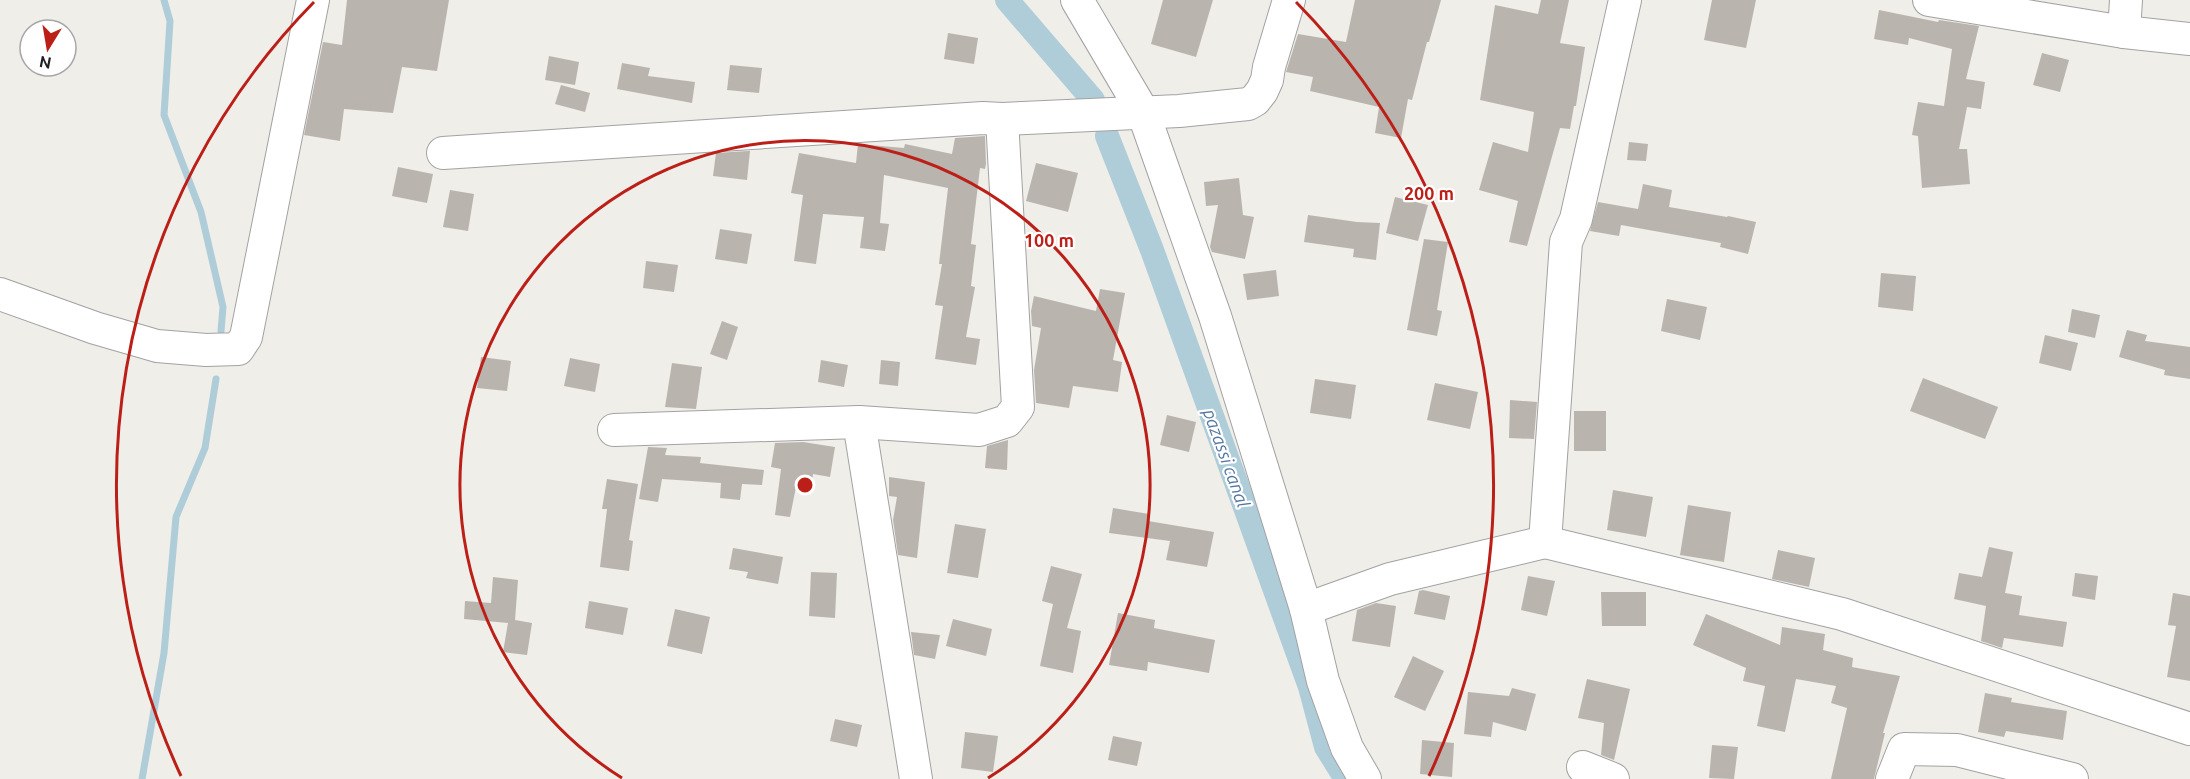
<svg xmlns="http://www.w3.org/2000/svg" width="2190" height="779" viewBox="0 0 2190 779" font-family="Ubuntu,sans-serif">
	<rect width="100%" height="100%" fill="#f0eee9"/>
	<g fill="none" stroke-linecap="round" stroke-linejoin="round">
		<g stroke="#aecdd8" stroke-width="7">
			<path d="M 164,0 L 170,21 L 164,115 L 201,212 L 223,307 L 221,331"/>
			<path d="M 142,779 L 164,653 L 176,517 L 205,448 L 216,379"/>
		</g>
		<g stroke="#aecdd8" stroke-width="24">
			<path d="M 1007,0 L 1093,100"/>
			<path d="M 1107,136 L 1152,250 L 1310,687 L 1326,747 L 1346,779"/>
		</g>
	</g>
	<g fill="#b9b4ae">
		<path d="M 347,0 L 449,0 L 437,71 L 402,67 L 393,113 L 344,109 L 340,141 L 304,135 L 323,42 L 342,45 Z"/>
		<path d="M 1163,0 L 1213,0 L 1196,57 L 1151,44 Z"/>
		<path d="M 1355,0 L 1441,0 L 1429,42 L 1427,42 L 1412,100 L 1408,99 L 1401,138 L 1375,133 L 1379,107 L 1310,91 L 1313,77 L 1286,72 L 1298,34 L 1346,42 Z"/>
		<path d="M 1541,0 L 1569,0 L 1560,43 L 1585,47 L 1576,106 L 1574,106 L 1570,129 L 1560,128 L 1527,246 L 1509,242 L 1518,201 L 1479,190 L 1493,142 L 1528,152 L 1534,112 L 1480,100 L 1495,5 L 1538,14 Z"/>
		<path d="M 1712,0 L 1756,0 L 1746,48 L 1704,40 Z"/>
		<path d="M 1879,10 L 1938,22 L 1939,20 L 1979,26 L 1966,79 L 1985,82 L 1981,109 L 1967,107 L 1959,149 L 1967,149 L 1970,184 L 1922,188 L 1918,136 L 1912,135 L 1918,102 L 1944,106 L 1952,49 L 1909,38 L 1908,45 L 1874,39 Z"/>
		<path d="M 948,33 L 978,38 L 974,64 L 944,59 Z"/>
		<path d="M 2042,53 L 2069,60 L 2060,92 L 2033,85 Z"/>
		<path d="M 549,56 L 579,62 L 575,85 L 545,80 Z"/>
		<path d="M 622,63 L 650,68 L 648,76 L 695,82 L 692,103 L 617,89 Z"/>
		<path d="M 730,65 L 762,68 L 759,93 L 727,90 Z"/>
		<path d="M 561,85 L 590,93 L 585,112 L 555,104 Z"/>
		<path d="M 985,136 L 986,164 L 985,169 L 980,168 L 971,244 L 976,245 L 971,286 L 975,287 L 966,337 L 980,339 L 976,365 L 935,359 L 943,306 L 935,305 L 942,264 L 939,264 L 948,188 L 884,175 L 880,223 L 889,224 L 885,251 L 860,248 L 864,217 L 823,214 L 816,264 L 794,261 L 803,195 L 791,193 L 799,153 L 856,163 L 858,144 L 904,148 L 905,144 L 952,154 L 955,138 Z"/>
		<path d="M 1629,142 L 1648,144 L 1646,161 L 1627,160 Z"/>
		<path d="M 748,151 L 750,151 L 747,180 L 713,176 L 716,153 Z"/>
		<path d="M 1036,163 L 1078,173 L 1068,212 L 1026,201 Z"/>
		<path d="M 398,167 L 433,174 L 427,203 L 392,196 Z"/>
		<path d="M 1239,178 L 1243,215 L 1254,217 L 1245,259 L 1212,252 L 1210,247 L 1218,205 L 1206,206 L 1204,182 Z"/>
		<path d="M 1643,184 L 1672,190 L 1669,207 L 1727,217 L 1728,216 L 1756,222 L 1748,254 L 1720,247 L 1721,243 L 1621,225 L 1619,236 L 1590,231 L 1598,202 L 1638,209 Z"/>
		<path d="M 450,190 L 474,194 L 468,231 L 443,227 Z"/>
		<path d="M 1395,197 L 1428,205 L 1418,241 L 1386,233 Z"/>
		<path d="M 1308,215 L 1357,222 L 1380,223 L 1376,260 L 1353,257 L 1354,249 L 1304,242 Z"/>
		<path d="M 720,229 L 752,234 L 747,264 L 715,259 Z"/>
		<path d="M 1424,239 L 1448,242 L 1437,310 L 1442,311 L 1437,336 L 1407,330 Z"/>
		<path d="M 646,261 L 678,265 L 674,292 L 643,288 Z"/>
		<path d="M 1276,270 L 1279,296 L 1247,300 L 1243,274 Z"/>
		<path d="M 1881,273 L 1916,276 L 1913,311 L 1878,307 Z"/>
		<path d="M 1100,289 L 1125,293 L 1113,360 L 1122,362 L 1118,392 L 1073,386 L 1069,408 L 1036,403 L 1034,370 L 1041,328 L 1032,326 L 1031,311 L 1034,296 L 1096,311 Z"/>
		<path d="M 1667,299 L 1707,307 L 1700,340 L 1661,331 Z"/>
		<path d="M 2072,309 L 2100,315 L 2095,338 L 2068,332 Z"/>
		<path d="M 722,321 L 738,327 L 727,360 L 710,354 Z"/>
		<path d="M 2127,330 L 2147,335 L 2145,341 L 2190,347 L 2190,379 L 2164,375 L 2165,370 L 2119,357 Z"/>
		<path d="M 2045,335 L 2078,343 L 2071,371 L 2039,363 Z"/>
		<path d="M 481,357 L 511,361 L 507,391 L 477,388 Z"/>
		<path d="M 570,358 L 600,364 L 595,392 L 564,386 Z"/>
		<path d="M 821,360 L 848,365 L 844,387 L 818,382 Z"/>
		<path d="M 881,360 L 900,362 L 898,386 L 879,384 Z"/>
		<path d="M 672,363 L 702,367 L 696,409 L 665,407 Z"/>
		<path d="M 1923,378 L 1998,407 L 1985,439 L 1910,411 Z"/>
		<path d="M 1315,379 L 1356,385 L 1351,419 L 1310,413 Z"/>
		<path d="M 1435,383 L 1478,392 L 1470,429 L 1427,420 Z"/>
		<path d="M 1510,400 L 1537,402 L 1534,439 L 1509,438 Z"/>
		<rect x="1574" y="411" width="32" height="40"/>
		<path d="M 1167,415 L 1196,422 L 1189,452 L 1160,445 Z"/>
		<path d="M 1008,440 L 1007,470 L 985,468 L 987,446 Z"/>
		<path d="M 803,442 L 835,447 L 830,477 L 813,474 L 812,484 L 797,482 L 790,517 L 775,515 L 781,469 L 771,467 L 775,443 Z"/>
		<path d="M 648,447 L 667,448 L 665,455 L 701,457 L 700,463 L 764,470 L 762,485 L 742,484 L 740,500 L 720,498 L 721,483 L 662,479 L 658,502 L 639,499 Z"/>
		<path d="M 889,477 L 925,482 L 917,558 L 898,555 L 893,520 L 897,497 L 889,496 Z"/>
		<path d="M 607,479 L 638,484 L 629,540 L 633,541 L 629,571 L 600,567 L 607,509 L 602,509 Z"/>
		<path d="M 1613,490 L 1653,497 L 1646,537 L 1607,530 Z"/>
		<path d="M 1688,505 L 1731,512 L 1724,562 L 1680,555 Z"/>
		<path d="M 1113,508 L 1149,514 L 1148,521 L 1214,532 L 1207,567 L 1166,560 L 1170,541 L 1109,533 Z"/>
		<path d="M 955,524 L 986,529 L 978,578 L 947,573 Z"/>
		<path d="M 1989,547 L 2013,552 L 2005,593 L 2022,596 L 2019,615 L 2067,622 L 2063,647 L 2004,638 L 2002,648 L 1981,641 L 1986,606 L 1954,599 L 1959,573 L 1982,577 Z"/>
		<path d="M 733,548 L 783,557 L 778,584 L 746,578 L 748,572 L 729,569 Z"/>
		<path d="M 1778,550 L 1815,558 L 1809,587 L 1772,579 Z"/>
		<path d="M 1051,566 L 1082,574 L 1067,628 L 1081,631 L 1073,673 L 1040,666 L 1053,604 L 1042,601 Z"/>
		<path d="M 811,572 L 837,573 L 835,618 L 809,616 Z"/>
		<path d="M 2075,573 L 2098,576 L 2095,600 L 2072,596 Z"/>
		<path d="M 1528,576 L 1555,581 L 1547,616 L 1521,610 Z"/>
		<path d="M 493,577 L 518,580 L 515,620 L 532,623 L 527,655 L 503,652 L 508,623 L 464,619 L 465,601 L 491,603 Z"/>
		<path d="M 1423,590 L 1450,596 L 1445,620 L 1414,614 L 1419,591 Z"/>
		<path d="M 1601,592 L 1646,592 L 1646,626 L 1602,626 Z"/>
		<path d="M 2173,593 L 2190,596 L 2190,681 L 2167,677 L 2176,626 L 2168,625 Z"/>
		<path d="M 589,601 L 628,608 L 623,635 L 585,628 Z"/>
		<path d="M 1376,603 L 1396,606 L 1390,647 L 1352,641 L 1357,610 Z"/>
		<path d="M 675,609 L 710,617 L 702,654 L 667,646 Z"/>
		<path d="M 1118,613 L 1155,620 L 1154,628 L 1215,640 L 1209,673 L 1148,662 L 1147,671 L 1109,665 Z"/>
		<path d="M 1706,614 L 1780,645 L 1782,627 L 1825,634 L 1823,650 L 1853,658 L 1852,667 L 1900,676 L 1883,733 L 1885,733 L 1874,779 L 1831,779 L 1847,708 L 1831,703 L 1836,686 L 1796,679 L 1785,732 L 1757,726 L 1765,686 L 1743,681 L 1746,668 L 1693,645 Z"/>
		<path d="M 953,619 L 992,629 L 986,656 L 946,646 Z"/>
		<path d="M 911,632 L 940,635 L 935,659 L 914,655 Z"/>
		<path d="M 1413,656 L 1444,671 L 1425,711 L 1394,697 Z"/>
		<path d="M 1587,679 L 1630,689 L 1614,760 L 1601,755 L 1604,723 L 1578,718 Z"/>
		<path d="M 1512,688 L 1536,694 L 1526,731 L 1493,722 L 1491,737 L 1464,734 L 1468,692 L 1509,696 Z"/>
		<path d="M 1985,693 L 2012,698 L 2011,702 L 2067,711 L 2063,740 L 2006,731 L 2004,737 L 1978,732 Z"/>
		<path d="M 835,719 L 862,725 L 857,747 L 830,741 Z"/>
		<path d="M 965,732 L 998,736 L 993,772 L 961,768 Z"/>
		<path d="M 1113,736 L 1142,742 L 1137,766 L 1108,760 Z"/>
		<path d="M 1422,740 L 1454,743 L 1452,777 L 1420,774 Z"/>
		<path d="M 1712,745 L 1738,747 L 1734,779 L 1709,778 Z"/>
	</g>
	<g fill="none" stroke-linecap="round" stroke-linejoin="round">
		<g stroke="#a2a2a2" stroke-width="34">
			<g id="minor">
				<path d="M 1077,0 L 1143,112 L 1215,316 L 1306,609 L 1323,681 L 1347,748 L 1365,779"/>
				<path d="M 1625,0 L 1576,219 L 1566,242 L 1545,542 L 1842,614 L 2190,729"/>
				<path d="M 1929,0 L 2124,32 L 2190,39"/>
				<path d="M 2124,32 L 2126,0"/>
				<path d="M 443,153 L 983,118 L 1002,119 L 1179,111 L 1248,104 L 1255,100 L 1262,91 L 1267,80 L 1269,67 L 1289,0"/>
				<path d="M 0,294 L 95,328 L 157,346 L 206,350 L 238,349 L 246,337 L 313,0"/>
				<path d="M 859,422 L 916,779"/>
				<path d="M 614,430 L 859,422 L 979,430 L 1007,421 L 1018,407 L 1002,119"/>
				<path d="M 1306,609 L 1390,579 L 1545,542"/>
				<path d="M 1583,767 L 1613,779"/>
				<path d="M 1892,779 L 1904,749 L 1957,750 L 2072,779"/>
			</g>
		</g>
		<use href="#minor" stroke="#fff" stroke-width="32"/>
	</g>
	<g fill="none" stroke="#bb1f17" stroke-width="3">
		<path d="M622 778A345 345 0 1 1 988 778"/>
		<path d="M181 776A689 689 0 0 1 314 2M1296 2A689 689 0 0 1 1429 776"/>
	</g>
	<g text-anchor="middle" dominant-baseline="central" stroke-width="4.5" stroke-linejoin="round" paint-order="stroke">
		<g font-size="18" font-style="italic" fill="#5476a0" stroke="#fff">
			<text transform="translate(1227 458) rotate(70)">pazassi canal</text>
		</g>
	</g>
	<circle cx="805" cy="485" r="9" fill="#bb1f17" stroke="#fff" stroke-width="3"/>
	<g font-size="18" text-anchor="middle" font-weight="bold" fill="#bb1f17" stroke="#fff" stroke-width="4.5" stroke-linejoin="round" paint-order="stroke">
		<text x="1429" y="200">200 m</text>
		<text x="1049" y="247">100 m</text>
	</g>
	<g transform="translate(48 48) rotate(191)"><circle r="28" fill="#ffffff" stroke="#a6a6a6" stroke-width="1.5"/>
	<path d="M0-4.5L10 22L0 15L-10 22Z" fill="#bb1f17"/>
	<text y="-9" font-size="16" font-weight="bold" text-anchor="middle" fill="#212121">N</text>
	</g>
</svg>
